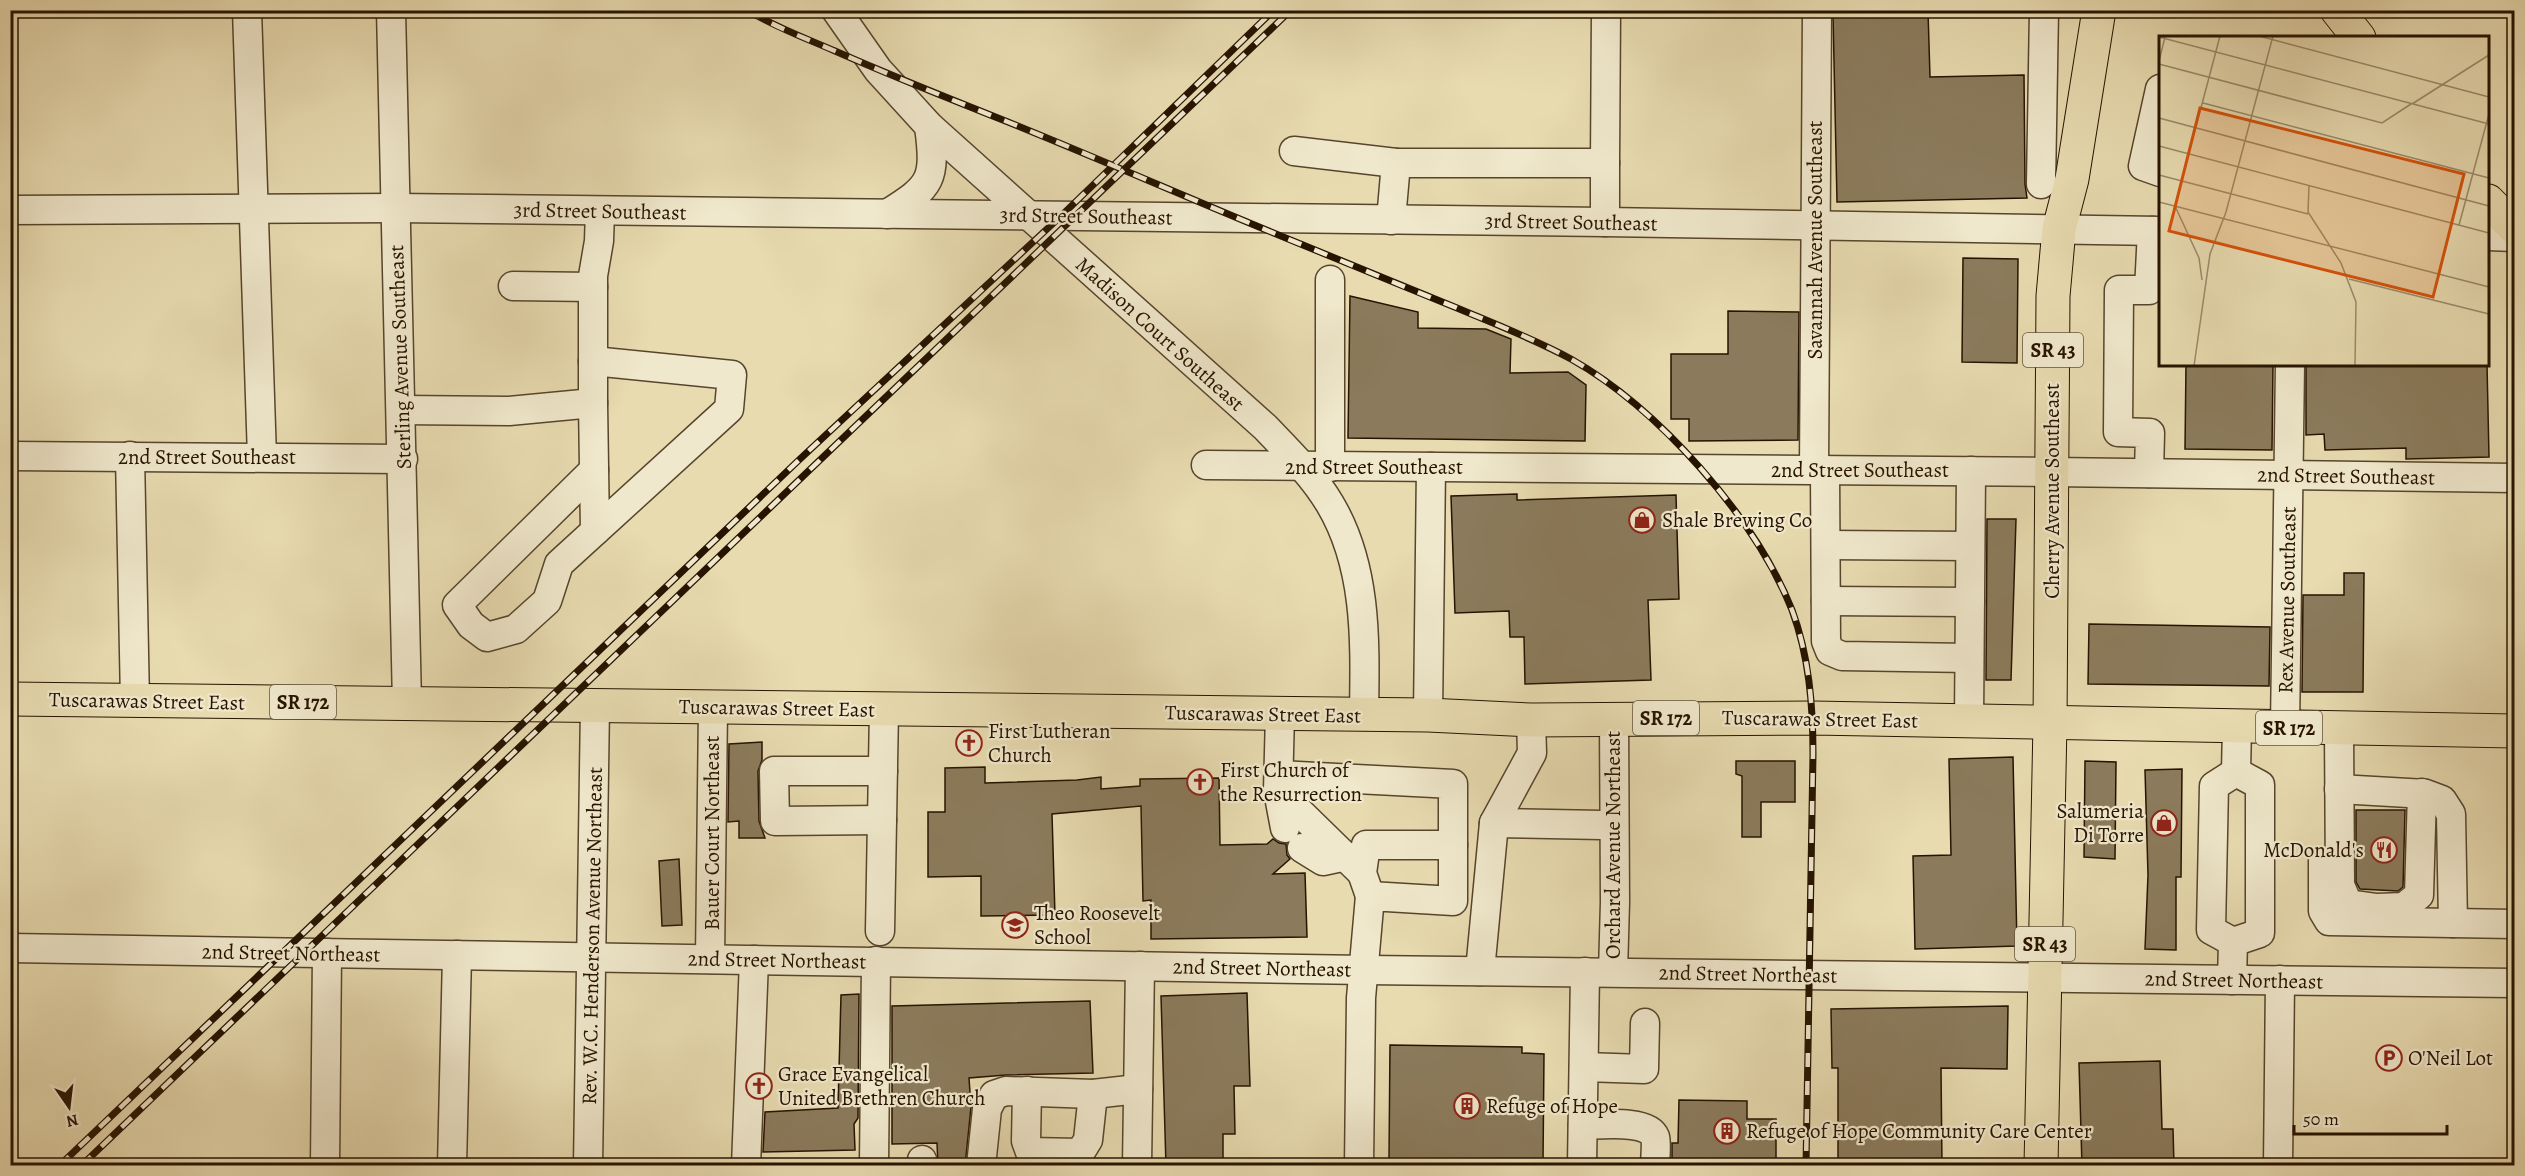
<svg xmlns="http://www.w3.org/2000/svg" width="2525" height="1176" viewBox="0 0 2525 1176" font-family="Alegreya,serif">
	<rect width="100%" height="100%" fill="#e8dbb0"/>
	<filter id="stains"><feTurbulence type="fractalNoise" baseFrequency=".00333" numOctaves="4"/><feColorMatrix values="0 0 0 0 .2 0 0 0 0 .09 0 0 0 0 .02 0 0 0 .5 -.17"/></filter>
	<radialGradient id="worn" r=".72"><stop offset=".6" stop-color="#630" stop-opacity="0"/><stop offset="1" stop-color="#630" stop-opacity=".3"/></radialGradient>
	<g fill="#8b7b5c" stroke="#261300" stroke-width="1.5">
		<path d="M 1928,11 L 1930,77 L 2024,75 L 2025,184 L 2027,198 L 1837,202 L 1833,14 Z"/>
		<path d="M 1963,258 L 2018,259 L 2017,363 L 1962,362 Z"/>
		<path d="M 1350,296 L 1418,312 L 1418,328 L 1486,329 L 1511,339 L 1510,373 L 1568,372 L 1586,385 L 1585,441 L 1348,438 Z"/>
		<path d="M 1728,311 L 1799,312 L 1798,440 L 1689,441 L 1689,419 L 1671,419 L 1671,354 L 1728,354 Z"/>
		<path d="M 2186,364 L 2273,364 L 2272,450 L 2185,449 Z"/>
		<path d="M 2306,364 L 2487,364 L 2489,457 L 2406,459 L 2406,448 L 2325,450 L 2324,434 L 2306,435 Z"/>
		<path d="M 1517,494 L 1517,500 L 1676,495 L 1679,599 L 1648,600 L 1651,680 L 1525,684 L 1524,637 L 1510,637 L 1509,611 L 1455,613 L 1451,496 Z"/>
		<path d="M 1987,519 L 2016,519 L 2011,680 L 1986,680 Z"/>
		<path d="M 2344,573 L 2364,573 L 2363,692 L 2302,692 L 2303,595 L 2344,595 Z"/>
		<path d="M 2089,624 L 2270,627 L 2269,686 L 2088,684 Z"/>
		<path d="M 762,742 L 762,760 L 758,771 L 759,821 L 765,838 L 739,838 L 739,821 L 728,822 L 729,744 Z"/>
		<path d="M 2013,757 L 2017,946 L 1915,949 L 1913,856 L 1951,855 L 1949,759 Z"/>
		<path d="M 1736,761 L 1795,761 L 1795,802 L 1761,802 L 1761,837 L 1742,837 L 1742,776 L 1736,774 Z"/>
		<path d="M 2085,761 L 2116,762 L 2115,859 L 2084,857 Z"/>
		<path d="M 985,767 L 985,783 L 1077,780 L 1101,777 L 1101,789 L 1140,786 L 1140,779 L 1219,778 L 1220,845 L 1267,844 L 1273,839 L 1279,843 L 1286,844 L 1287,855 L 1290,859 L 1273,874 L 1305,873 L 1307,937 L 1151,939 L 1151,900 L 1143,901 L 1141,806 L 1052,814 L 1055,915 L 981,916 L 981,876 L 928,877 L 928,812 L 945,812 L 945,768 Z"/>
		<path d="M 2182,769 L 2181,877 L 2176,877 L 2176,950 L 2145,949 L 2148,875 L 2145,770 Z"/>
		<path d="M 2356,810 L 2405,810 L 2403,887 L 2398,891 L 2360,889 L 2356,882 Z"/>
		<path d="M 679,859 L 682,925 L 662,926 L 659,861 Z"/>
		<path d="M 1247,993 L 1250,1086 L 1234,1086 L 1235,1134 L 1223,1134 L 1223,1166 L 1166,1166 L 1161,996 Z"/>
		<path d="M 859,994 L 858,1118 L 854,1124 L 855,1150 L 763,1152 L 765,1112 L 838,1108 L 841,995 Z"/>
		<path d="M 1090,1001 L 1093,1073 L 1006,1075 L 969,1078 L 971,1107 L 965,1166 L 938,1166 L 937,1143 L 892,1144 L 892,1006 Z"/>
		<path d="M 2008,1006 L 2007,1069 L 1941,1068 L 1942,1166 L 1838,1166 L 1838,1068 L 1832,1068 L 1831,1009 Z"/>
		<path d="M 1390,1045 L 1522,1047 L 1522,1053 L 1544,1054 L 1543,1164 L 1389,1159 Z"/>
		<path d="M 2160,1061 L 2162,1129 L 2173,1129 L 2174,1166 L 2082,1166 L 2079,1063 Z"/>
		<path d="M 1679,1100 L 1747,1101 L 1747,1119 L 1776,1119 L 1776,1160 L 1729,1160 L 1729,1166 L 1672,1166 L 1672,1143 L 1678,1143 Z"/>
	</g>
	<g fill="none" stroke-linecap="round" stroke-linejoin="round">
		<g stroke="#56452c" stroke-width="31">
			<g id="minor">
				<path d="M 247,10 L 262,457"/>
				<path d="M 391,10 L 407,703"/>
				<path d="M 836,10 L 878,70 L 929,126 L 1265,427 C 1288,451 1313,475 1330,504 C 1368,568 1365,644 1364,715"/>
				<path d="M 2160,89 L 2143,166 L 2160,172"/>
				<path d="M 1294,151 L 1396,163"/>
				<path d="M 1605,163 L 1606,10"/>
				<path d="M 2041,184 L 2044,10"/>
				<path d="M 10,210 L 395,208 L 1605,222 L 2160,231"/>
				<path d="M 887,214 C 932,186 936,180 929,126"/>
				<path d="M 1391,220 L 1396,163 L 1605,163 L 1605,222"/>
				<path d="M 2488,236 L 2514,237"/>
				<path d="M 1330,280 L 1330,467"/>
				<path d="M 513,286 L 593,287"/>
				<path d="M 593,361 L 732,375 L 729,409 L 559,564 L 547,601 L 516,629 L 487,637 L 471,625 L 457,605 L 594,470"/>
				<path d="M 593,403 L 595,531"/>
				<path d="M 401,410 L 509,411 L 593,403 L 593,276 L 599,241 L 600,211"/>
				<path d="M 10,456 L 403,459"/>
				<path d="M 130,456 L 135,701"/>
				<path d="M 1206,465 L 2051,472 L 2514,478"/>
				<path d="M 1814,470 L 1817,10"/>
				<path d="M 1825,470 L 1826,641 L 1830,651 L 1842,656 L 1969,658"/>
				<path d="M 2149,473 L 2150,433 L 2118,432 L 2119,290 L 2149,290 L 2152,231"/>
				<path d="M 1826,545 L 1970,546"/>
				<path d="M 1826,601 L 1970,602"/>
				<path d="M 1280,714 L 1278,791 L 1285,828"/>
				<path d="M 1428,715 L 1431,467"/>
				<path d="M 1969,721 L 1971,471"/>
				<path d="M 2285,728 L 2290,364"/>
				<path d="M 2339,728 L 2340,885 L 2348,904 L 2377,908 L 2404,907 L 2419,895 L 2422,793"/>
				<path d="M 2236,772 L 2237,727"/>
				<path d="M 1279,775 L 1453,784 L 1453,901 L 1370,896 L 1361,998 L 1359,1166"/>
				<path d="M 2339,789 L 2426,794 L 2442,800 L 2451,814 L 2453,923"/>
				<path d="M 1278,791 L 1362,873"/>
				<path d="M 882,820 L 775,821 L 774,771 L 883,771"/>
				<path d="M 1494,823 L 1532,753 L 1531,720"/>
				<path d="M 1302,848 L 1323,861 L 1346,856"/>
				<path d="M 2323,861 L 2323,911 L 2329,921 L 2514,924"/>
				<path d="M 1370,896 L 1362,873 L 1366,845 L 1453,845"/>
				<path d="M 880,931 L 884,710"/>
				<path d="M 10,948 L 1365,970 L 2514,983"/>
				<path d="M 710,959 L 713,708"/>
				<path d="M 1480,971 L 1494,823 L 1602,825"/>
				<path d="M 1613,972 L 1615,902 L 1614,718"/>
				<path d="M 2232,980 L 2233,942 L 2260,933 L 2260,785 L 2236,772 L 2214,786 L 2211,930 L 2233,942"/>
				<path d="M 1584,1067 L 1644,1069 L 1645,1023"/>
				<path d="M 1027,1091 L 1026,1141 L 1030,1152 L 1080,1153 L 1088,1140 L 1093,1094"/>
				<path d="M 1583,1125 C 1599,1125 1648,1119 1655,1137 C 1657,1144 1655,1157 1655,1166"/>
				<path d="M 325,1166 L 327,953"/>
				<path d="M 452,1166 L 457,955"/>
				<path d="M 588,1166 L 595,706"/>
				<path d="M 746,1166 L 754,960"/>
				<path d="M 874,1166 L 876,961"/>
				<path d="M 921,1166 L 922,1160"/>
				<path d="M 981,1166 L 987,1109 L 994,1095 L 1006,1091 L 1093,1094 L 1138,1089"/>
				<path d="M 1137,1166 L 1140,966"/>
				<path d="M 1582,1166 L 1585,972"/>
				<path d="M 2278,1166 L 2280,980"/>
			</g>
		</g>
		<g stroke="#261300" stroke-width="35">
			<g id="major">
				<path d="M 2337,10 L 2359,38"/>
				<path d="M 2488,201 L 2514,227"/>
				<path d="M 10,699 L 1428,715 L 1531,720 L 1813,718 L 2514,731"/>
				<path d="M 2041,1166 L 2050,723 L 2053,296 L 2059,229 L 2072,179 L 2099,10"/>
			</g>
		</g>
		<use href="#minor" stroke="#f0e8cc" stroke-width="28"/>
		<use href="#major" stroke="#e8dbb0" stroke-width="33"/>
		<g stroke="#261300" stroke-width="7">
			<g id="rail">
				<path d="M 747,10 C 775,27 805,38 835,51 C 892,76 950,99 1008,122 C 1107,162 1204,205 1303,245 C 1354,266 1405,287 1457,308 C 1495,324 1534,339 1571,359 C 1658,408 1755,517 1792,610 C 1809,656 1813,705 1813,754 L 1806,1166"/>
				<path d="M 59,1166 L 800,459 L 1061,216 L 1274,10"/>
				<path d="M 81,1166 L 1291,10"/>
			</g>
		</g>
		<use href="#rail" stroke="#f0e8cc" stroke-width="4.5" stroke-dasharray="14" stroke-linecap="butt"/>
	</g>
	<defs>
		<g id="shop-ring" transform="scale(1.35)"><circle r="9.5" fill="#f0e8cc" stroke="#8f2418" stroke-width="1.5"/><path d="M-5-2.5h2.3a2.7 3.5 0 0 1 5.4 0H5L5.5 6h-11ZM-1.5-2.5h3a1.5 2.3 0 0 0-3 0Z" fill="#8f2418"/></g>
		<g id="church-ring" transform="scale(1.35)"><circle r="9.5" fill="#f0e8cc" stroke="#8f2418" stroke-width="1.5"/><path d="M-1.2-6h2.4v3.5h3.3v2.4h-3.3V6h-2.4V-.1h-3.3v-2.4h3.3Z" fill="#8f2418"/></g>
		<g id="restaurant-ring" transform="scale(1.35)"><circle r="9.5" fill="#f0e8cc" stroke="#8f2418" stroke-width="1.5"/><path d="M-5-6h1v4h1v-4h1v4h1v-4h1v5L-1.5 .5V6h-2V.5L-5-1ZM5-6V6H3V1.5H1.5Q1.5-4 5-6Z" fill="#8f2418"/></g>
		<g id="school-ring" transform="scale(1.35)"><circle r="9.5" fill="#f0e8cc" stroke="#8f2418" stroke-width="1.5"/><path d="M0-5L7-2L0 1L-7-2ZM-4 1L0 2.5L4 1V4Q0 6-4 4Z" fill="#8f2418"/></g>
		<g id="parking-ring" transform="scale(1.35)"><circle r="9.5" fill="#f0e8cc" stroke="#8f2418" stroke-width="1.5"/><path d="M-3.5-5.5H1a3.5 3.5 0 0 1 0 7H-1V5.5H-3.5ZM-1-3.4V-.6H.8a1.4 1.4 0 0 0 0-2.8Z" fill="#8f2418"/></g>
		<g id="building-ring" transform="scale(1.35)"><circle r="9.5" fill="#f0e8cc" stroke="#8f2418" stroke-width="1.5"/><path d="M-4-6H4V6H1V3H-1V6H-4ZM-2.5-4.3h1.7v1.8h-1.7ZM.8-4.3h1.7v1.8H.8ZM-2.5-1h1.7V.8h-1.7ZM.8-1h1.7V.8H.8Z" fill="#8f2418"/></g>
	</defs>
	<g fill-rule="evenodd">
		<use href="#shop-ring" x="1642" y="520"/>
		<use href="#church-ring" x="969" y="743"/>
		<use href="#church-ring" x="1200" y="782"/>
		<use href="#shop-ring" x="2164" y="823"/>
		<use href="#restaurant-ring" x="2384" y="850"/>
		<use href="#school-ring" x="1015" y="925"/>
		<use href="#parking-ring" x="2389" y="1058"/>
		<use href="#church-ring" x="759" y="1086"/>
		<use href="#building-ring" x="1467" y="1106"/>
		<use href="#building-ring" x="1727" y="1131"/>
	</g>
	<g text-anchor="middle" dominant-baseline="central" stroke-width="4.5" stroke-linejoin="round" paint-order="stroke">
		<g fill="#f0e8cc" stroke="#63533d" stroke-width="1.5">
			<rect x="2023" y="333" width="60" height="34" rx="4.5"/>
			<rect x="270" y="685" width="66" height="34" rx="4.5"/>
			<rect x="1633" y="701" width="66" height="34" rx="4.5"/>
			<rect x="2256" y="711" width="66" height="34" rx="4.5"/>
			<rect x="2015" y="927" width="60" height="34" rx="4.5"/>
		</g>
		<g font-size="20" font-weight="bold" fill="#261300">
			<text x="2053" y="350">SR 43</text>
			<text x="303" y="702">SR 172</text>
			<text x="1666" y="718">SR 172</text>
			<text x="2289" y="728">SR 172</text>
			<text x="2045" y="944">SR 43</text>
		</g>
		<g font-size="21" fill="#261300" stroke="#f0e8cc">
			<text transform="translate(600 211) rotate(1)">3rd Street Southeast</text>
			<text transform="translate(1086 216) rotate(1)">3rd Street Southeast</text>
			<text transform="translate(1571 222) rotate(1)">3rd Street Southeast</text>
			<text transform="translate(1815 240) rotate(-90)">Savannah Avenue Southeast</text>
			<text transform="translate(1160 334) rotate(42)">Madison Court Southeast</text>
			<text transform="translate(400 357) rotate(-92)">Sterling Avenue Southeast</text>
			<text x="207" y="457">2nd Street Southeast</text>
			<text x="1374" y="467">2nd Street Southeast</text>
			<text x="1860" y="470">2nd Street Southeast</text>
			<text transform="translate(2346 476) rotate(1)">2nd Street Southeast</text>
			<text transform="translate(2052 491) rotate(-90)">Cherry Avenue Southeast</text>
			<text transform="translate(2287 600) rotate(-89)">Rex Avenue Southeast</text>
			<text transform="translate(147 701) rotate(1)">Tuscarawas Street East</text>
			<text transform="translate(777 708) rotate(1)">Tuscarawas Street East</text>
			<text transform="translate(1263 714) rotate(1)">Tuscarawas Street East</text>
			<text transform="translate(1820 719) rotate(1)">Tuscarawas Street East</text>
			<text transform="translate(712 833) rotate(-90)">Bauer Court Northeast</text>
			<text transform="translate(1613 845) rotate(-90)">Orchard Avenue Northeast</text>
			<text transform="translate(592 936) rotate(-89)">Rev. W.C. Henderson Avenue Northeast</text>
			<text transform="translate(291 953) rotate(1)">2nd Street Northeast</text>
			<text transform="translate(777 960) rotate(1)">2nd Street Northeast</text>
			<text transform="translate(1262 968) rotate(1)">2nd Street Northeast</text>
			<text transform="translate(1748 974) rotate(1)">2nd Street Northeast</text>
			<text transform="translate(2234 980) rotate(1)">2nd Street Northeast</text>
		</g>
		<g font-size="21" fill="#261300" stroke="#f0e8cc" text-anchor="start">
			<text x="1662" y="520">Shale Brewing Co</text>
			<text x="988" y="731">First Lutheran<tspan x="988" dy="24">Church</tspan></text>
			<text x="1220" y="770">First Church of<tspan x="1220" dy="24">the Resurrection</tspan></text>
			<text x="2144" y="811" text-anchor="end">Salumeria<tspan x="2144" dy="24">Di Torre</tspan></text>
			<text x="2364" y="850" text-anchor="end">McDonald's</text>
			<text x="1034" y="913">Theo Roosevelt<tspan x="1034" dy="24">School</tspan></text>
			<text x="2408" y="1058">O'Neil Lot</text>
			<text x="778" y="1074">Grace Evangelical<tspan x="778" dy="24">United Brethren Church</tspan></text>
			<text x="1486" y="1106">Refuge of Hope</text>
			<text x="1746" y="1131">Refuge of Hope Community Care Center</text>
		</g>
	</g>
	<g transform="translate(2159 36)">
		<rect width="330" height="330" fill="#e8dbb0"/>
		<path fill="none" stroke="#9a8b6a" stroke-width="1.5" d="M 100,0 L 330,61M 0,1 L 330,88M 0,25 L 6,1M 0,28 L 223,87 L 252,68M 44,67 L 330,142M 253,68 L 330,19M 0,82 L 330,170M 0,110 L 330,197M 0,139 L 149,178M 150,150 L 149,176 L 182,227 L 197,266 L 196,330M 0,166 L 330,251M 300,189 L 330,78M 190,243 L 330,278M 43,244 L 40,222 L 16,170 L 61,0M 35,330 L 51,218 L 67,176 L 114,0"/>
		<path fill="#d5520b" fill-opacity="0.15" stroke="#d5520b" stroke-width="3" d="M 41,72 L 305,138 L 274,261 L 10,195 Z"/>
		<rect width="330" height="330" fill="none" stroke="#261300" stroke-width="3"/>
	</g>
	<rect width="2525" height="1176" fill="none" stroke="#e8dbb0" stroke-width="36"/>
	<rect x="12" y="12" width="2501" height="1152" fill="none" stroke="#261300" stroke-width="3"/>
	<rect x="18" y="18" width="2489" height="1140" fill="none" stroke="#261300" stroke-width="1.5"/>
	<g transform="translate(69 1107) rotate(166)" stroke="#f0e8cc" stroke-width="4.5" paint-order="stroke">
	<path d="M0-4.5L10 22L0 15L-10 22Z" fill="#261300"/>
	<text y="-9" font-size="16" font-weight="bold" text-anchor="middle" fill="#261300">N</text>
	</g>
	<path d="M2294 1125v9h153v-9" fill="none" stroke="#261300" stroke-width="3"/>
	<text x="2303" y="1125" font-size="18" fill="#261300" stroke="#f0e8cc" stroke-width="4.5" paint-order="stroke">50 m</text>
	<rect width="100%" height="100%" filter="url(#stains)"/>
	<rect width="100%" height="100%" fill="url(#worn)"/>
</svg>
